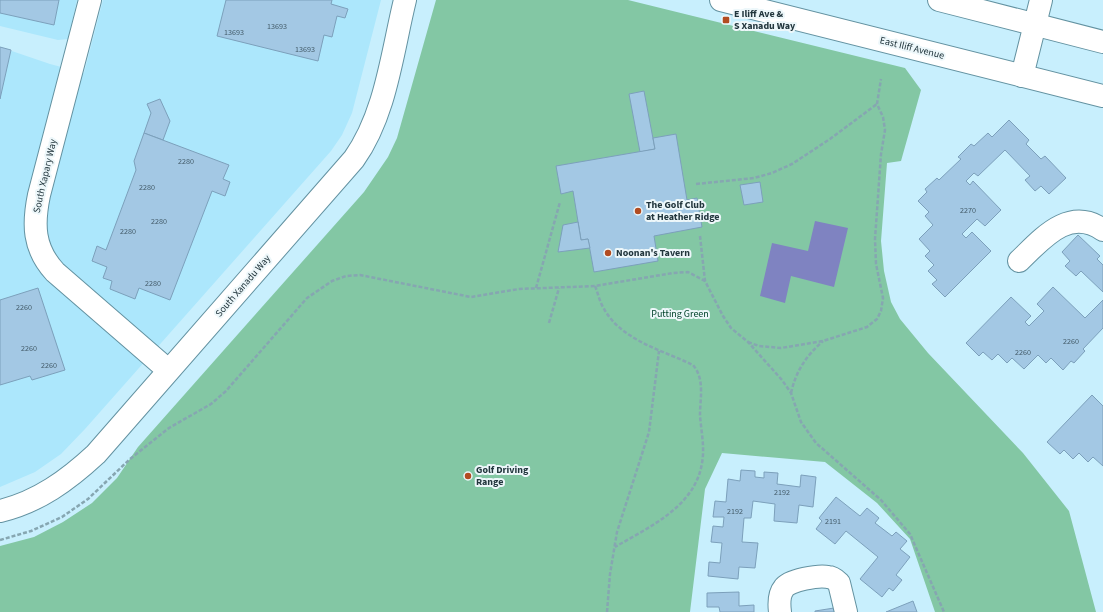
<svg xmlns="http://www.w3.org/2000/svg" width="1103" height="612" viewBox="0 0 1103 612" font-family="'Source Sans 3',sans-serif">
	<rect width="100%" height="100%" fill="#c8effd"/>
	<g fill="#ace7fc">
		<path d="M 0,0 L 77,0 L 68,39 L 58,40 L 0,26 Z"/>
		<path d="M 103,0 L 381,0 L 352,113 L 342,135 L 331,151 L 85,429 L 61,454 L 35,472 L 0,487 L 0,47 L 50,64 L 84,73 Z"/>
	</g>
	<path fill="#83c7a4" d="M 436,0 L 628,0 L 905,68 L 921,90 L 901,161 L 887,163 L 881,241 L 884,271 L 891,302 L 900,319 L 928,353 L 1023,453 L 1069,511 L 1096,612 L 935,612 L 910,539 L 877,503 L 825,462 L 722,453 L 705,489 L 690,612 L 0,612 L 0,546 L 34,537 L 63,522 L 92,503 L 117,478 L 138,447 L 364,192 L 388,157 L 397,138 Z"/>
	<path fill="#7f83c1" d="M 815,221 L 848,228 L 834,287 L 791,276 L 785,303 L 760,296 L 772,243 L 808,251 Z"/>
	<g fill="#a3c8e4" stroke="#7ca0bb">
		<path d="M 0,0 L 59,0 L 54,25 L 0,13 Z"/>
		<path d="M 226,0 L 332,0 L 331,4 L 348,9 L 345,18 L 337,16 L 332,37 L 324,35 L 318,61 L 217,36 Z"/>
		<path d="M 0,47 L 11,50 L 0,99 Z"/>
		<path d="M 644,91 L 655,149 L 640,152 L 629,94 Z"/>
		<path d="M 160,99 L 170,121 L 163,140 L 144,133 L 151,113 L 147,104 Z"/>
		<path d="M 1009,120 L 1029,140 L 1026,144 L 1041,159 L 1045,156 L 1066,178 L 1049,194 L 1041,186 L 1035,191 L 1025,180 L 1030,176 L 1005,150 L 978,176 L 974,173 L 966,181 L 970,185 L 973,181 L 1001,210 L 985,226 L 977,219 L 962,234 L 966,238 L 972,232 L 991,251 L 945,297 L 932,284 L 937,280 L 928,271 L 934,265 L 925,256 L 930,251 L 919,239 L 933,225 L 925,216 L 929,212 L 918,201 L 927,192 L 925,189 L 937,178 L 939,180 L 961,159 L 958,157 L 971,144 L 974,146 L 988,133 L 992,137 Z"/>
		<path d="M 144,133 L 229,165 L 223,179 L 230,182 L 225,196 L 212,191 L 170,300 L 139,288 L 135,299 L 110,289 L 112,281 L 103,278 L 107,267 L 92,261 L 97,246 L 106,250 L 136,170 L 134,161 Z"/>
		<path d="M 676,134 L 687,200 L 697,198 L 702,227 L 654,236 L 658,261 L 594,272 L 588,239 L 581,240 L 573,191 L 561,194 L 556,166 L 655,149 L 653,138 Z"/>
		<path d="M 760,182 L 763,202 L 744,205 L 740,185 Z"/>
		<path d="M 578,222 L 581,240 L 588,239 L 590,248 L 558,252 L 563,225 Z"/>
		<path d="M 1078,235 L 1100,256 L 1097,259 L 1103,265 L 1103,292 L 1081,271 L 1076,276 L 1065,266 L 1070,261 L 1062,252 Z"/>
		<path d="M 1053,287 L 1085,318 L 1103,300 L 1103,328 L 1083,349 L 1085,351 L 1074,363 L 1071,361 L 1063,370 L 1051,358 L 1046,363 L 1038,355 L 1024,369 L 1012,358 L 1007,363 L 998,354 L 992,360 L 983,352 L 979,356 L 966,343 L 1011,297 L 1031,316 L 1025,322 L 1029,326 L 1044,311 L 1037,304 Z"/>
		<path d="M 38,288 L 65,370 L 32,380 L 30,376 L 0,385 L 0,300 Z"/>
		<path d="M 1092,395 L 1103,406 L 1103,466 L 1093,457 L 1088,462 L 1079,453 L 1073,459 L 1064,450 L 1060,454 L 1047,442 Z"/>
		<path d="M 741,470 L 755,471 L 755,477 L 764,478 L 764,472 L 778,473 L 777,484 L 800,487 L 801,475 L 816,477 L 813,507 L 799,505 L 797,523 L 774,521 L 775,504 L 753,501 L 751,518 L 744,518 L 742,542 L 758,543 L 755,568 L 739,567 L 738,579 L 708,576 L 709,562 L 720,563 L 722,543 L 711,542 L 713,526 L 723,527 L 724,517 L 713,517 L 715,501 L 726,502 L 728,479 L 740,481 Z"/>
		<path d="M 836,497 L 860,516 L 867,508 L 879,518 L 875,523 L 892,536 L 896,532 L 907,541 L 900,549 L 910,557 L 896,575 L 902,580 L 893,591 L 889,588 L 882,597 L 860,579 L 878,557 L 846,531 L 835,544 L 816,529 L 822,521 L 819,518 Z"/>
		<path d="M 739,592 L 739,606 L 754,605 L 754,612 L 720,612 L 719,607 L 707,607 L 707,593 Z"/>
		<path d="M 913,601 L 917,612 L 886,612 Z"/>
		<path d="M 834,608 L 835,612 L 815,612 L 815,611 Z"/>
	</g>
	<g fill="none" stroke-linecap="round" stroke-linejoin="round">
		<g stroke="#6392a1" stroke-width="24">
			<g id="minor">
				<path d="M 90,0 L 39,195 C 33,224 33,248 55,272 L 168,370"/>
				<path d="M 1022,76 L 1041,0"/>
				<path d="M 1019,261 C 1042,239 1069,206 1103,230"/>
				<path d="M 0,511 C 38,502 68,480 96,454 L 354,159 C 386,114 392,53 405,0"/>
				<path d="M 780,612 C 779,604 779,594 784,588 C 789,580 819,575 828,577 C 832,577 836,580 839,583 L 846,612"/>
			</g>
		</g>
		<g stroke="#6392a1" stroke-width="24">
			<g id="major">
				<path d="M 721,0 L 1103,96"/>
				<path d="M 939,0 L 1103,42"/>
			</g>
		</g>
		<g stroke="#86a6b1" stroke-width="2.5" stroke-dasharray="4 2" stroke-linecap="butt">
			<path d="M 696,184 L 754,178 L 772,173 L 792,164 L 830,139 L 877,104"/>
			<path d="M 700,236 L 705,281 L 723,316 L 731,328 L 748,342 L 782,380 L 791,393 L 801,422 L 816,443 L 881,500 L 910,534 L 944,612"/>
			<path d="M 595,286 C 598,293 599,300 603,307 C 620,340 662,350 693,365 C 705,379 700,398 700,415 C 701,431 705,447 702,463 C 695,507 649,527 615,547"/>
			<path d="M 536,288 L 560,202"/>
			<path d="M 549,323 L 559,288"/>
			<path d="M 748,342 L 759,346 L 781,348 L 823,341 L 867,327 L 877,319 L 881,311 L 883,298 L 876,264 L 875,239 L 881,154 L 885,130 L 883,117 L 877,104 L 881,79"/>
			<path d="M 791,393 C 796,371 806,356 823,341"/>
			<path d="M 0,540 L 31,531 L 62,517 L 88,499 L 130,459 L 169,428 L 211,404 L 226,391 L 307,298 L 332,281 L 346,276 L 360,275 L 471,297 L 519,289 L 595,286 L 673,273 L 688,272 L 705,281"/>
			<path d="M 607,612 L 610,574 L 617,532 L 649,432 L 659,351"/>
		</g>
		<use href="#minor" stroke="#fff" stroke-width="22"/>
		<use href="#major" stroke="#fff" stroke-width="22"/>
	</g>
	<g fill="#b24c21" stroke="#edf7fa" stroke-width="1.5">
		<rect x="722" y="16" width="8" height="8" rx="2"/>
		<circle cx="638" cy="211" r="4"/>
		<circle cx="608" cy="253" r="4"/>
		<circle cx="468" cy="476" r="4"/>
	</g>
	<g text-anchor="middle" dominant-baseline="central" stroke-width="4" stroke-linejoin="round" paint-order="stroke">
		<g font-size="8" fill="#425a67">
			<text x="277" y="26">13693</text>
			<text x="234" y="32">13693</text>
			<text x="305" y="49">13693</text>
			<text x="186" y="161">2280</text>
			<text x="147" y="187">2280</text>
			<text x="968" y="210">2270</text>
			<text x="159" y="221">2280</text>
			<text x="128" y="231">2280</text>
			<text x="153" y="283">2280</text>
			<text x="24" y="307">2260</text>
			<text x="1071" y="341">2260</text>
			<text x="29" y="348">2260</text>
			<text x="1023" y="352">2260</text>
			<text x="49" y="365">2260</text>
			<text x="782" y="492">2192</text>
			<text x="735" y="511">2192</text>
			<text x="833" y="521">2191</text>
		</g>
		<g font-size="10" font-weight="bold" fill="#22363d" stroke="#edf7fa" text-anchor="start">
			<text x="734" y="14">E Iliff Ave &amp;<tspan x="734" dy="12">S Xanadu Way</tspan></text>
			<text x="646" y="205">The Golf Club<tspan x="646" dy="12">at Heather Ridge</tspan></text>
			<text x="616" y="253">Noonan's Tavern</text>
			<text x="476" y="470">Golf Driving<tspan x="476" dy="12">Range</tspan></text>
		</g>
		<g font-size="10" fill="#22363d" stroke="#edf7fa">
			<text transform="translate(912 48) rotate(14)">East Iliff Avenue</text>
			<text transform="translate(45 176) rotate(-77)">South Xapary Way</text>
			<text transform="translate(243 286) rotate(-49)">South Xanadu Way</text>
		</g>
		<g font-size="10" fill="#02432b" stroke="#edf7fa">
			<text x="680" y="314">Putting Green</text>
		</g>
	</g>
</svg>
